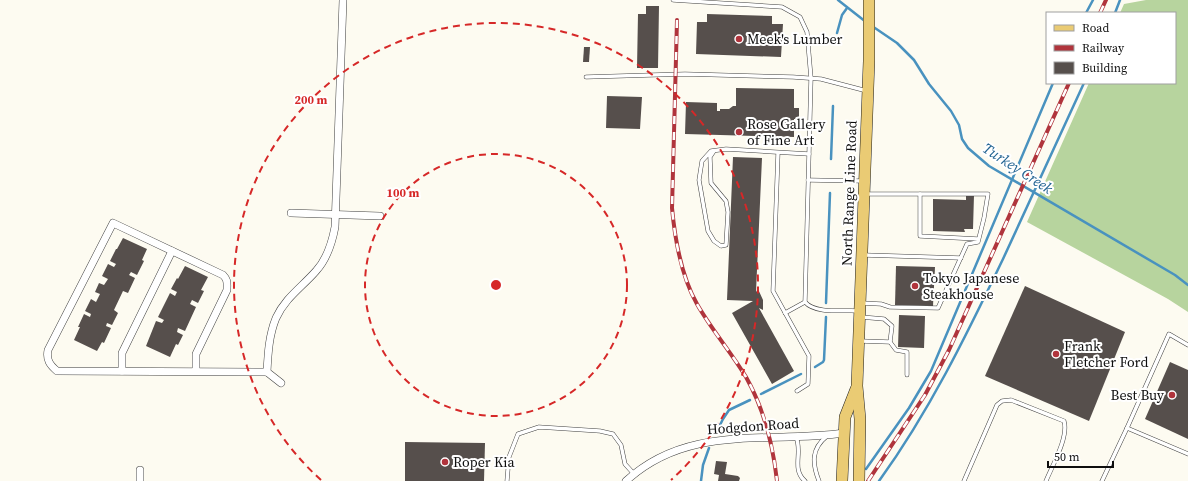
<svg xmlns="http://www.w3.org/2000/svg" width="1188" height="481" viewBox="0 0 1188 481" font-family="'Source Serif 4',serif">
	<rect width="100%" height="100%" fill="#fdfbf1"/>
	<path fill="#b7d49e" d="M 1146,0 L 1188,0 L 1188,312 L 1168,299 L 1027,222 L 1089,83 L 1175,83 L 1175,13 L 1120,13 L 1124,4 Z"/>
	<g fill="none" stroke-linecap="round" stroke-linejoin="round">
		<g stroke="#4992bf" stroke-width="2.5">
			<path d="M 838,0 L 866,22"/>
			<path d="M 1086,13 L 1093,0"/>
			<path d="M 1115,13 L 1120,0"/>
			<path d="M 872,26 L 897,43 L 914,60 L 929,84 L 951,111 L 959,125 L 962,139 L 968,148 L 989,166 L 1175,275 L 1188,285"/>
			<path d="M 837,33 L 842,15 L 847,8"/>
			<path d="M 831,159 L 833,106"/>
			<path d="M 826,303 L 830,193"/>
			<path d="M 815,367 L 823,362 L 824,360 L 826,317"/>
			<path d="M 761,394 L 801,374"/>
			<path d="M 716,433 L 723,419 L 729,410 L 750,400"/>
			<path d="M 866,469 L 909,408 L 931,371 L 1053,83"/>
			<path d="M 701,481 L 703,465 L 709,448"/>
			<path d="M 879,481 C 929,412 966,336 1003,259 C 1030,201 1057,142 1084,83"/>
		</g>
	</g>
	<g fill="#564f4c">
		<path d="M 646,6 L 659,6 L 658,68 L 637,68 L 638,14 L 646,14 Z"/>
		<path d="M 707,14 L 772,16 L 772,24 L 783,24 L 781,57 L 696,54 L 697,22 L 707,22 Z"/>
		<path d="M 584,47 L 590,47 L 589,62 L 583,62 Z"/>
		<path d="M 736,88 L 794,89 L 794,108 L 799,108 L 799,119 L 794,119 L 794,137 L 685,134 L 686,102 L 717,103 L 717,111 L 720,111 L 720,109 L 729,109 L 733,106 L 736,106 Z"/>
		<path d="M 607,96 L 642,97 L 640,129 L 606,128 Z"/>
		<path d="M 733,157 L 762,158 L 756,292 L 758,289 L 763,300 L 763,310 L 759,308 L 794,371 L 772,384 L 732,313 L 753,301 L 727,300 Z"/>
		<path d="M 966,195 L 974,195 L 973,229 L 964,229 L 965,232 L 933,231 L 933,199 L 966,200 Z"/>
		<path d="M 123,238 L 147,249 L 142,260 L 144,261 L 137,275 L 131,272 L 129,275 L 135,278 L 128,293 L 123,291 L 114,310 L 118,313 L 112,325 L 107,323 L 106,326 L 111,328 L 104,343 L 102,342 L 97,351 L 74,340 L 80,327 L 78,327 L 84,314 L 90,317 L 91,314 L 85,311 L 91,299 L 96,302 L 100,294 L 95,292 L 99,283 L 104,285 L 108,279 L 102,276 L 108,264 L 114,267 L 116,264 L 110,261 L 116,249 L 117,249 Z"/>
		<path d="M 185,266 L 208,277 L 201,290 L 204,291 L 198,303 L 192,300 L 190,304 L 196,307 L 185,331 L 178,328 L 177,332 L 183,335 L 178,345 L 176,344 L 170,357 L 146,346 L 156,321 L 162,323 L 164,320 L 158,317 L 170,293 L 175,296 L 177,292 L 171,289 L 177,278 L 178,279 Z"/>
		<path d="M 896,266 L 935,267 L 933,306 L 895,305 Z"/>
		<path d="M 1025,286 L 1125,332 L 1089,421 L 985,376 Z"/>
		<path d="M 899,315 L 925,316 L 924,348 L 898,347 Z"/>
		<path d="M 1170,362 L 1188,370 L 1188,439 L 1145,419 Z"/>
		<path d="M 405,442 L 485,443 L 484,481 L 405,481 Z"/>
		<path d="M 716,461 L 727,462 L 725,474 L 738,476 L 740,478 L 739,481 L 718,481 L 719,475 L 714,474 Z"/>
	</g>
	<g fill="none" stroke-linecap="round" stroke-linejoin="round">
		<g stroke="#414141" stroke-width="4.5">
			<g id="service">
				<path d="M 673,0 L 782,7 L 800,17 L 807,32 L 811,78 L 805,302 C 815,314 844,310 859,311"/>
				<path d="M 586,77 L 685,74 L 793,77 L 821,79 L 867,91"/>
				<path d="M 714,151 L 710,157 L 711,183 L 726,201 L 728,212 L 726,245 L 721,246 L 714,241 L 708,231 L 699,180 L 702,161 L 711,151 L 726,149 L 809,154"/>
				<path d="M 778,153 L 773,291 L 809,356 L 808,384 L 797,391"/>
				<path d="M 808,180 L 863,181"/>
				<path d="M 920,194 L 920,236 L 978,239"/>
				<path d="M 864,255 L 961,258"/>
				<path d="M 861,303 L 881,304 L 890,307 L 938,308 L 967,244 L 978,242 L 984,218 L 988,194 L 865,194"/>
				<path d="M 785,313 L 805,302"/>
				<path d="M 860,341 L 890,342 L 892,326 L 884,319 L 861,317"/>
				<path d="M 890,342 L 896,350 L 907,352 L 907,375"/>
				<path d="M 1127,428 L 1169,334 L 1188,345"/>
				<path d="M 796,437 C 803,452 791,469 805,481"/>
				<path d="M 507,481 L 509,457 L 518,434 L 539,427 L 600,431 L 613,434 L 621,445 L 625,464 L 634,474"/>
				<path d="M 819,481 C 812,463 811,449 827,436"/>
				<path d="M 964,481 L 997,405 L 1002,401 L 1011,400 L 1064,421 C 1069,437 1052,466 1046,481"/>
				<path d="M 1102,481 L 1127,428 L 1188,454"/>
			</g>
		</g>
		<g stroke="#414141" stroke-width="8">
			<g id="minor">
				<path d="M 291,213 L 380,216"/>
				<path d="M 122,371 L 122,353 L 172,251"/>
				<path d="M 196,371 L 196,354 L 227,290 C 227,283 228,280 223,275 L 113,223 L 48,350 C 46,360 50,365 57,371 L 267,372"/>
				<path d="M 281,383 L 267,372 C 268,353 269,335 276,318 C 285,298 302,287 316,271 C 327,259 332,243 335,227 L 343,0"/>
				<path d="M 140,481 L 140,470"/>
				<path d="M 626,481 C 689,423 768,444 844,433"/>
			</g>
		</g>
		<g stroke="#1f1f1f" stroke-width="12">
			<g id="primary">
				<path d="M 842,481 L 845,417 L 856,389"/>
				<path d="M 859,481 L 860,419 L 857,386 L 869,61 L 869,0"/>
			</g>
		</g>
		<use href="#service" stroke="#fff" stroke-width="3.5"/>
		<use href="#minor" stroke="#fff" stroke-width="7"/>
		<use href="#primary" stroke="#eacb74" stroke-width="11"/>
		<g stroke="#b0343c" stroke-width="4">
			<g id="rail">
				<path d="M 1100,13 L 1106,0"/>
				<path d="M 677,20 L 672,208 C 675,240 681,276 697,304 C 711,329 731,352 746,377 C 764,409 773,445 777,481"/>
				<path d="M 868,481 L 925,395 L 949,350 L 1069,83"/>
			</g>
		</g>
		<use href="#rail" stroke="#fff" stroke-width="2.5" stroke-dasharray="8" stroke-linecap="butt"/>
	</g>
	<g fill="none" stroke="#d62828" stroke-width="2" stroke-dasharray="7 5">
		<circle cx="496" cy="285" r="131"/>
		<path d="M321 480A262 262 0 1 1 671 480"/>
	</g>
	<g fill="#b0343c" stroke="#fff" stroke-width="1.5">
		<circle cx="739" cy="39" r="4"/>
		<circle cx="739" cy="132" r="4"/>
		<circle cx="915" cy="286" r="4"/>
		<circle cx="1056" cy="354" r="4"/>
		<circle cx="1172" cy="395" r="4"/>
		<circle cx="445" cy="462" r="4"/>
	</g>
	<g text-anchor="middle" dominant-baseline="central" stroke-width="4" stroke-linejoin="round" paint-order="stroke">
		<g font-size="14" fill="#0e0e0e" stroke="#fff" text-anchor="start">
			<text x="747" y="39">Meek's Lumber</text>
			<text x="747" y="124">Rose Gallery<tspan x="747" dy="16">of Fine Art</tspan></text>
			<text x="923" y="278">Tokyo Japanese<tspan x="923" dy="16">Steakhouse</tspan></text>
			<text x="1064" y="346">Frank<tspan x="1064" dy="16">Fletcher Ford</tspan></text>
			<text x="1164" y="395" text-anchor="end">Best Buy</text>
			<text x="453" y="462">Roper Kia</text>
		</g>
		<g font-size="14" fill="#0e0e0e" stroke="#fff">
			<text transform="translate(849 193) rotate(-88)">North Range Line Road</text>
			<text transform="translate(753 426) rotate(-4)">Hodgdon Road</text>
		</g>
		<g font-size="15" font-style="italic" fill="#246593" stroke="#fff">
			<text transform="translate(1018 168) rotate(33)">Turkey Creek</text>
		</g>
	</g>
	<circle cx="496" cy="285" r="6" fill="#d62828" stroke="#fff" stroke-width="2"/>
	<g font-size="12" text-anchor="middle" font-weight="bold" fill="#d62828" stroke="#fff" stroke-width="4" stroke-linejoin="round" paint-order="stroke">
		<text x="311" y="104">200 m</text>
		<text x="403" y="197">100 m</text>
	</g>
	<rect x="1046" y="12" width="130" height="72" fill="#ffffff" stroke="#9f9f9f"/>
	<rect x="1054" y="25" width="20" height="6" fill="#eacb74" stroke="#9f9f9f"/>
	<text x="1082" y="32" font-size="12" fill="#0e0e0e">Road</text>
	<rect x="1054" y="45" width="20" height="6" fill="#b0343c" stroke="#9f9f9f"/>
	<text x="1082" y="52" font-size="12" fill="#0e0e0e">Railway</text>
	<rect x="1054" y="62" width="20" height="12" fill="#564f4c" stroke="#9f9f9f"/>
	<text x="1082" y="72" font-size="12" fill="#0e0e0e">Building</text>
	<path d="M1048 461v6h65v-6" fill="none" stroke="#0e0e0e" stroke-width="2"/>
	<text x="1054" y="461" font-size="12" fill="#0e0e0e" stroke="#ffffff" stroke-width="3" paint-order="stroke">50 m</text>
</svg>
